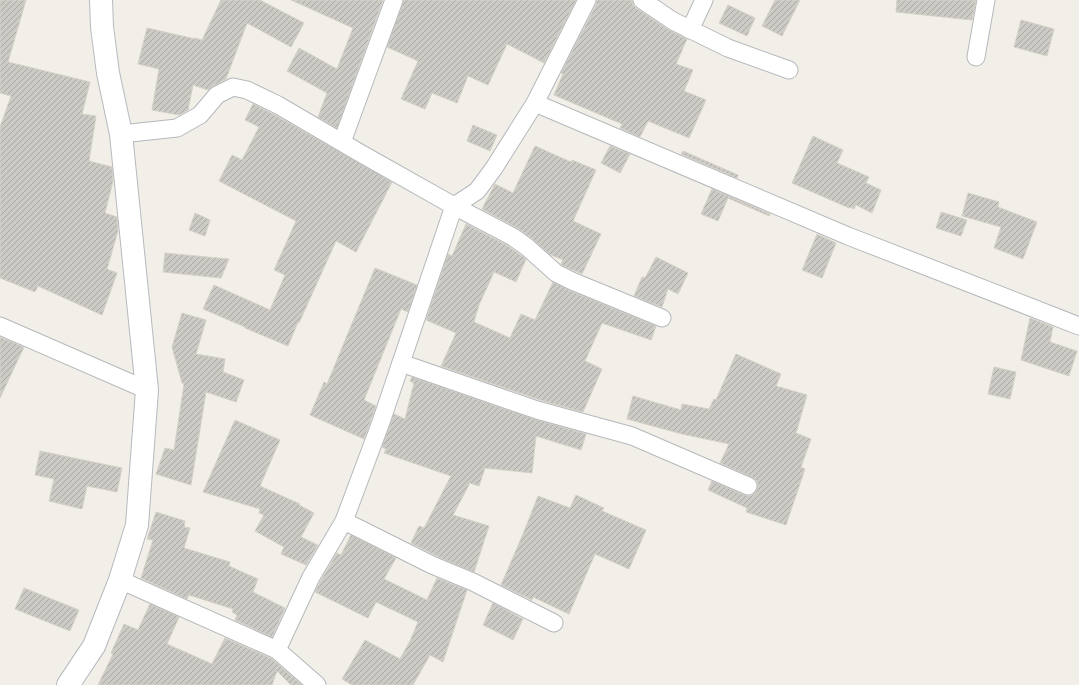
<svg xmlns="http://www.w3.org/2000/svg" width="1079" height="685" viewBox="0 0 1079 685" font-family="Overpass,sans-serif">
	<defs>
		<pattern id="building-hatch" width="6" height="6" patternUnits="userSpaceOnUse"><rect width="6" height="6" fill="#cccac5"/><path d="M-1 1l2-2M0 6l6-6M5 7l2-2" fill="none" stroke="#a9a8a4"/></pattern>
	</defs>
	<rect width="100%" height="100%" fill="#f1efe8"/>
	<g fill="url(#building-hatch)" stroke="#d6d1c6">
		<path d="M 0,0 L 26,0 L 8,62 L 90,82 L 82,114 L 96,116 L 89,161 L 112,167 L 113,181 L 105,213 L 117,217 L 118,231 L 107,269 L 117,273 L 102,315 L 38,286 L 35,292 L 0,278 L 0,127 L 11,96 L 0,93 Z"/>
		<path d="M 221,0 L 260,0 L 304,23 L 291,47 L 247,23 L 226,79 L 213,86 L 208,90 L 193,85 L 188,110 L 179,115 L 152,110 L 159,69 L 138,64 L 147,28 L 195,39 L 195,38 L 202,40 Z"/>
		<path d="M 291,0 L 383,0 L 337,128 L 318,117 L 327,93 L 287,71 L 299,48 L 337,69 L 353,28 Z"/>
		<path d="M 404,0 L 576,0 L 544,63 L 507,44 L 488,85 L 468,76 L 457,103 L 432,93 L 425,109 L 401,99 L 418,61 L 387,47 L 403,3 Z"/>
		<path d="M 597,0 L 632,0 L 633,5 L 636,8 L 667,29 L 687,39 L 676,64 L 693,70 L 684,91 L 706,100 L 689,138 L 648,121 L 640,137 L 620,128 L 622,124 L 554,95 L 563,74 L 561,73 L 596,5 Z"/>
		<path d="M 775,0 L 800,0 L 782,36 L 762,26 Z"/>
		<path d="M 897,0 L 976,0 L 972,20 L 896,12 Z"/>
		<path d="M 728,5 L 755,18 L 747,36 L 719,23 Z"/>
		<path d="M 1021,20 L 1054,29 L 1047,56 L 1014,47 Z"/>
		<path d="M 253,104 L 273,114 L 392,182 L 356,252 L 336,241 L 299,323 L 298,322 L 288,346 L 245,328 L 245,327 L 203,309 L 214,285 L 270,310 L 285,275 L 274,270 L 296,221 L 219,181 L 232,155 L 242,160 L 259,127 L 245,120 Z"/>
		<path d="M 473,125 L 497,135 L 490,151 L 467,141 Z"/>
		<path d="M 813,136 L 843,150 L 837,163 L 869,177 L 866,183 L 881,190 L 872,213 L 856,205 L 854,209 L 850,207 L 849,208 L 792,183 Z"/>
		<path d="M 535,146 L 571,162 L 572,160 L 596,170 L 573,221 L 601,234 L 582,274 L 562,265 L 561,264 L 563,260 L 549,254 L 534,240 L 519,229 L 482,209 L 495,184 L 513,193 Z"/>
		<path d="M 610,146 L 630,154 L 620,173 L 601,163 Z"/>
		<path d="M 683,151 L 738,175 L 737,178 L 681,154 Z"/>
		<path d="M 712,189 L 770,214 L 769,216 L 728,198 L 718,221 L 701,214 Z"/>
		<path d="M 968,193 L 999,202 L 998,207 L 1037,222 L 1023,259 L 994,248 L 1001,227 L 962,216 Z"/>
		<path d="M 941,212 L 967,220 L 961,236 L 936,228 Z"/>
		<path d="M 195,213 L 210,220 L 205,236 L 189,230 Z"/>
		<path d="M 466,224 L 508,246 L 526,259 L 516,282 L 494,272 L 479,305 L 474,322 L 510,338 L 521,314 L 535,320 L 553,282 L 568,290 L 656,326 L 651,340 L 602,323 L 585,361 L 602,369 L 583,412 L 540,400 L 441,366 L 456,333 L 426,320 L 448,254 L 452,256 Z"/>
		<path d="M 817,234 L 836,243 L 822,278 L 802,270 Z"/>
		<path d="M 165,253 L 229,259 L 221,278 L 163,272 Z"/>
		<path d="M 656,257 L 688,273 L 678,294 L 668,289 L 662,307 L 634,296 L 642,277 L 645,278 Z"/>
		<path d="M 375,268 L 417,285 L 408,312 L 401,309 L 364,400 L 376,406 L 364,439 L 310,415 L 324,382 L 327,384 Z"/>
		<path d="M 182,313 L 206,320 L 196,354 L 225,359 L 223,372 L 244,380 L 236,402 L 206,392 L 191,485 L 156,474 L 165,448 L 174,450 L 184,384 L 182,383 L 172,347 Z"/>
		<path d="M 1030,318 L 1053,327 L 1050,342 L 1077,351 L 1069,376 L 1021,360 Z"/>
		<path d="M 0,337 L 24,347 L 0,398 Z"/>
		<path d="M 736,354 L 781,374 L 776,386 L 807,395 L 796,433 L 811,439 L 801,467 L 805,469 L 786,525 L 746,512 L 747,508 L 708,490 L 712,481 L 744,495 L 750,496 L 754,494 L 757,490 L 758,484 L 756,480 L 752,477 L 720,463 L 729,444 L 682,434 L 627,419 L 633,396 L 681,410 L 682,404 L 709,409 L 714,399 L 716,400 Z"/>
		<path d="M 994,367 L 1016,372 L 1010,399 L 988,394 Z"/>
		<path d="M 412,377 L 534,419 L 586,434 L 581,450 L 536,436 L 532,473 L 485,468 L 479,486 L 470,483 L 453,515 L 489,526 L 474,572 L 443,559 L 411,543 L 419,526 L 424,528 L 451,476 L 384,453 L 386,449 L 382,447 L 394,414 L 405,419 L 414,383 L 410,381 Z"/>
		<path d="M 235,420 L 280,440 L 260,486 L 300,504 L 299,505 L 314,513 L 301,537 L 318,545 L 306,565 L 281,554 L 284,547 L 255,531 L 264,515 L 259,513 L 260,509 L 203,492 Z"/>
		<path d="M 40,451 L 122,468 L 117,492 L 87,486 L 82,509 L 49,501 L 54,479 L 35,475 Z"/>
		<path d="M 576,495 L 604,508 L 602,511 L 646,530 L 629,569 L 595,554 L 569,614 L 533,597 L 532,600 L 501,585 L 523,534 L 538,496 L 570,508 Z"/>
		<path d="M 156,512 L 185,521 L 184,527 L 190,528 L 184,548 L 230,562 L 229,566 L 258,579 L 253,592 L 285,608 L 272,637 L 235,620 L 237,615 L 232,612 L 233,609 L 189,595 L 187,599 L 141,578 L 153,540 L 147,539 Z"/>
		<path d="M 351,535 L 396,558 L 384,579 L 427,600 L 437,578 L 467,590 L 443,662 L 430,655 L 413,685 L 352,685 L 342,679 L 365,640 L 400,659 L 410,641 L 418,622 L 376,602 L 368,618 L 315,592 L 320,582 L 337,553 L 341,555 Z"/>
		<path d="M 24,588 L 79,610 L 70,631 L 15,609 Z"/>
		<path d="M 493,603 L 523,619 L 513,640 L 483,625 Z"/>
		<path d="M 150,604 L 179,617 L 167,644 L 212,664 L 225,638 L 272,659 L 302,685 L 291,685 L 277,671 L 272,685 L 98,685 L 113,654 L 111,653 L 124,624 L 138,630 Z"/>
	</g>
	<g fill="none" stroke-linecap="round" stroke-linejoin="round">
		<g stroke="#b5b8bc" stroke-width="19">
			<g id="street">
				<path d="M 642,0 L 673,21 L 728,48 L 789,70"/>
				<path d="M 690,30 L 704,0"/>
				<path d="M 976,57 L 986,0"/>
				<path d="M 535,103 L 848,236 L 1079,326"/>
				<path d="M 121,134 L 177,128 L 200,115 L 217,95 L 233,87 L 247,90 L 278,105 L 360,153 L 454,206 L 513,237 L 527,247 L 556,273 L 572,281 L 662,318"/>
				<path d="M 342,142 L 394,0"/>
				<path d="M 0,326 L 147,390"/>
				<path d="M 401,363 L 537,410 L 632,436 L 748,486"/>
				<path d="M 344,521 L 432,565 L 473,582 L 554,623"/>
				<path d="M 120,580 L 277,650 L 317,685"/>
				<path d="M 277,650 L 311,577 L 344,521 L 381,422 L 454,206 L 477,191 L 494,168 L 535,103 L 587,0"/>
			</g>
		</g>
		<g stroke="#b6babf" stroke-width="24">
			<path id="secondary" d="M 68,685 L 94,646 L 120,580 L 137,525 L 147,390 L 121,134 L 108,73 L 102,27 L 101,0"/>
		</g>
		<use href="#street" stroke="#fff" stroke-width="17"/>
		<use href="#secondary" stroke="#fff" stroke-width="22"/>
	</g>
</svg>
